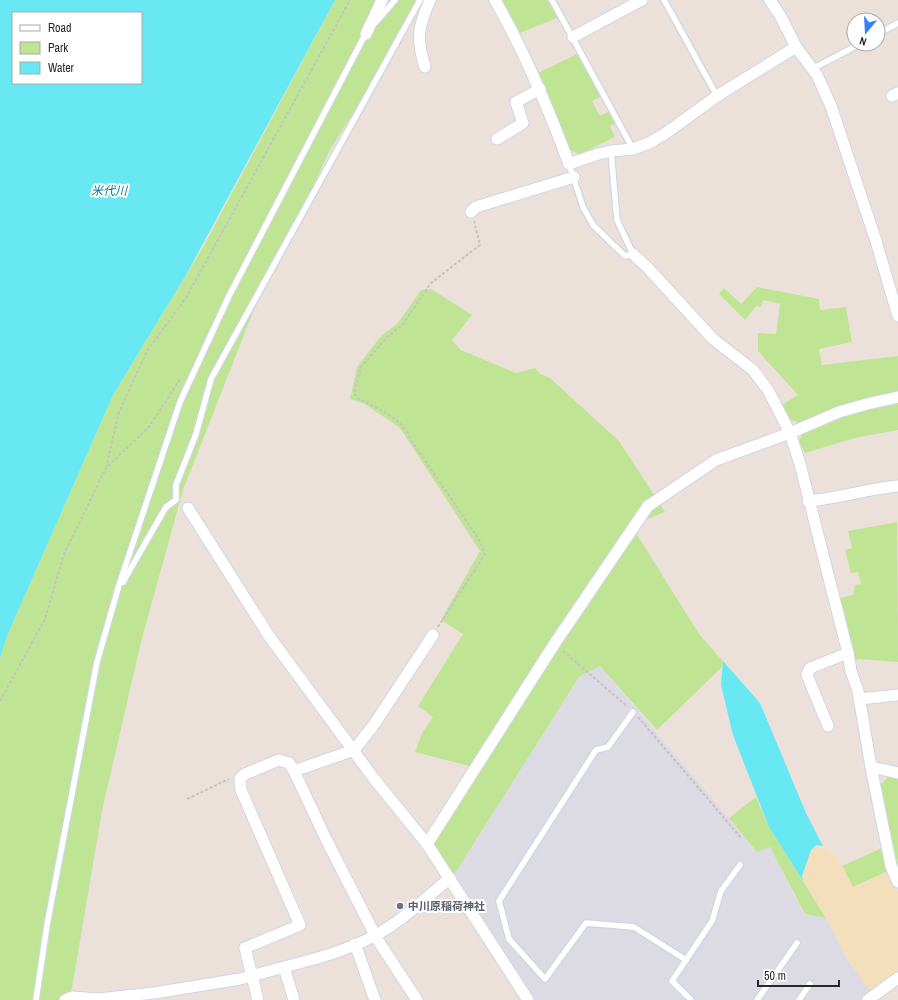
<svg xmlns="http://www.w3.org/2000/svg" width="898" height="1000" viewBox="0 0 898 1000" font-family="'Archivo Narrow','Noto Sans JP',sans-serif">
	<rect width="100%" height="100%" fill="#ece1da"/>
	<path fill="#dcdbe4" d="M 600,666 L 757,852 L 770,847 L 804,914 L 826,918 L 847,959 L 872,993 L 862,1000 L 533,1000 L 452,878 L 579,677 Z"/>
	<g fill="#bfe594">
		<path d="M 335,0 L 417,0 L 370,86 L 331,148 L 253,312 L 183,490 L 141,642 L 102,811 L 72,988 L 67,1000 L 0,1000 L 0,658 L 7,636 L 113,395 L 202,249 Z"/>
		<path d="M 502,0 L 547,0 L 557,18 L 520,33 Z"/>
		<path d="M 581,52 L 604,95 L 592,101 L 600,116 L 611,110 L 617,122 L 610,126 L 615,137 L 580,154 L 571,151 L 538,73 Z"/>
		<path d="M 757,287 L 819,299 L 820,310 L 846,307 L 852,342 L 819,349 L 822,365 L 898,356 L 898,393 L 872,397 L 850,403 L 801,423 L 791,420 L 782,405 L 798,395 L 758,351 L 758,333 L 776,334 L 780,304 L 763,300 L 761,307 L 756,306 L 745,320 L 719,294 L 724,288 L 741,304 Z"/>
		<path d="M 431,289 L 472,315 L 452,340 L 461,350 L 516,373 L 535,368 L 540,374 L 550,378 L 619,441 L 665,512 L 631,525 L 699,634 L 723,661 L 722,667 L 657,730 L 600,666 L 579,677 L 452,878 L 430,840 L 469,766 L 415,752 L 422,733 L 433,717 L 418,706 L 463,634 L 441,620 L 480,551 L 400,428 L 365,404 L 350,399 L 357,367 L 381,336 L 398,323 L 421,290 Z"/>
		<path d="M 898,402 L 898,430 L 855,438 L 805,453 L 799,441 L 805,430 L 874,407 Z"/>
		<path d="M 897,522 L 898,662 L 859,659 L 853,662 L 836,599 L 853,595 L 855,585 L 861,584 L 858,572 L 851,573 L 845,550 L 852,548 L 848,531 Z"/>
		<path d="M 888,777 L 894,777 L 898,779 L 898,866 L 880,785 Z"/>
		<path d="M 756,797 L 769,827 L 826,918 L 805,914 L 770,847 L 757,852 L 729,818 Z"/>
		<path d="M 882,848 L 888,871 L 853,887 L 842,866 Z"/>
	</g>
	<path fill="#f3dfbb" d="M 816,845 C 838,849 843,869 853,887 L 888,871 L 898,892 L 898,974 L 872,993 L 847,959 L 826,918 L 803,881 L 802,876 L 811,850 Z"/>
	<g fill="#68e8f3" fill-rule="evenodd">
		<path d="M 0,0 L 335,0 L 186,275 L 113,395 L 7,636 L 0,658 ZM 13,13 L 141,13 L 141,83 L 13,83 Z"/>
		<path d="M 723,661 L 760,703 L 806,813 L 823,846 L 816,845 L 811,850 L 802,876 L 803,881 L 769,827 L 733,735 L 721,685 Z"/>
	</g>
	<g fill="none" stroke-linecap="round" stroke-linejoin="round">
		<g stroke="#cfd6e3" stroke-width="8">
			<g id="lane">
				<path d="M 552,0 L 633,149"/>
				<path d="M 664,0 L 717,96"/>
				<path d="M 376,22 L 395,0"/>
				<path d="M 878,34 L 898,23"/>
				<path d="M 812,69 L 860,44"/>
				<path d="M 569,164 L 583,207 L 593,225 L 625,256 L 633,254 L 617,220 L 611,151"/>
				<path d="M 123,582 L 166,507 L 176,500 L 176,485 L 196,434 L 211,379 L 420,0"/>
				<path d="M 633,712 L 608,747 L 596,750 L 499,901 L 509,939 L 545,979 L 586,923 L 634,927 L 686,960"/>
				<path d="M 36,1000 L 47,925 L 97,662 L 119,585 L 180,402 L 229,296 L 366,33"/>
				<path d="M 691,1000 L 672,981 L 712,921 L 721,891 L 740,865"/>
				<path d="M 757,1000 L 797,943"/>
				<path d="M 799,1000 L 810,984"/>
			</g>
		</g>
		<g stroke="#cfd6e3" stroke-width="13">
			<g id="street">
				<path d="M 495,0 C 525,53 548,107 569,164 L 598,154 L 611,151 L 633,149 L 649,143 L 666,133 L 717,96 L 796,47 L 781,17 L 770,0"/>
				<path d="M 366,34 L 382,0"/>
				<path d="M 573,37 L 642,0"/>
				<path d="M 796,47 L 817,75 L 831,106 L 876,241 L 898,316"/>
				<path d="M 425,67 C 416,38 418,27 430,0"/>
				<path d="M 892,96 L 898,93"/>
				<path d="M 497,139 L 523,123 L 516,102 L 540,89"/>
				<path d="M 471,212 L 476,207 L 574,177"/>
				<path d="M 633,254 L 648,268 L 713,339 L 753,370 L 768,390 L 790,433 L 800,464 L 848,653 L 851,671 L 858,691 L 871,767 L 891,866 L 898,882"/>
				<path d="M 808,501 C 839,498 868,489 898,486"/>
				<path d="M 188,508 L 269,636 L 375,780 L 427,844 L 528,1000"/>
				<path d="M 859,699 L 898,695"/>
				<path d="M 828,726 L 807,675 L 810,668 L 848,653"/>
				<path d="M 871,767 L 898,773"/>
				<path d="M 294,771 L 354,750 L 373,726 L 433,635"/>
				<path d="M 427,844 L 555,643 L 648,506 L 716,460 L 790,433 L 839,412 L 867,404 L 898,397"/>
				<path d="M 355,944 L 375,1000"/>
				<path d="M 284,967 C 315,959 346,951 374,936 C 402,921 426,898 450,878"/>
				<path d="M 65,1000 L 72,997 L 99,999 L 154,993 L 240,979 L 284,967 L 294,1000"/>
				<path d="M 258,1000 L 245,948 L 300,925 L 241,790 L 240,779 L 245,774 L 279,760 L 289,763 L 294,771 L 326,839 L 377,939 L 417,1000"/>
				<path d="M 868,1000 L 898,978"/>
			</g>
		</g>
		<g stroke="#c3c3c3" stroke-width="2" stroke-dasharray="3 2" stroke-linecap="butt">
			<path d="M 106,468 L 119,412 L 147,351 L 186,298 L 350,0"/>
			<path d="M 438,627 L 485,554 L 478,538 L 411,440 C 403,418 376,408 357,398 L 354,393 L 361,367 L 388,336 L 402,325 L 431,283 L 480,245 L 474,221"/>
			<path d="M 563,651 L 628,707"/>
			<path d="M 0,701 L 45,619 L 64,554 L 106,468 L 149,427 L 181,378"/>
			<path d="M 638,717 L 742,839"/>
			<path d="M 187,799 L 229,779"/>
		</g>
		<use href="#lane" stroke="#fff" stroke-width="5.5"/>
		<use href="#street" stroke="#fff" stroke-width="11"/>
	</g>
	<circle fill="#6b7280" stroke="#fff" stroke-width="1.5" cx="400" cy="906" r="4"/>
	<g text-anchor="middle" dominant-baseline="central" stroke-width="4" stroke-linejoin="round" paint-order="stroke">
		<g font-size="11" font-weight="bold" fill="#5b616d" stroke="#fff" text-anchor="start">
			<text x="408" y="906">中川原稲荷神社</text>
		</g>
		<g font-size="12" font-style="italic" fill="#088096" stroke="#fff">
			<text x="109" y="191">米代川</text>
		</g>
	</g>
	<rect x="12" y="12" width="130" height="72" fill="#ffffff" stroke="#a9a9a9"/>
	<rect x="20" y="25" width="20" height="6" fill="#ffffff" stroke="#a9a9a9"/>
	<text x="48" y="32" font-size="12" fill="#292929">Road</text>
	<rect x="20" y="42" width="20" height="12" fill="#bfe594" stroke="#a9a9a9"/>
	<text x="48" y="52" font-size="12" fill="#292929">Park</text>
	<rect x="20" y="62" width="20" height="12" fill="#68e8f3" stroke="#a9a9a9"/>
	<text x="48" y="72" font-size="12" fill="#292929">Water</text>
	<g transform="translate(866 32) rotate(198)"><circle r="19" fill="#ffffff" stroke="#a9a9a9"/>
	<path d="M0-3L7 15L0 10L-7 15Z" fill="#3380ff"/>
	<text y="-6" font-size="11" font-weight="bold" text-anchor="middle" fill="#292929">N</text>
	</g>
	<path d="M758 980v6h81v-6" fill="none" stroke="#292929" stroke-width="2"/>
	<text x="764" y="980" font-size="12" fill="#292929" stroke="#ffffff" stroke-width="3" paint-order="stroke">50 m</text>
</svg>
